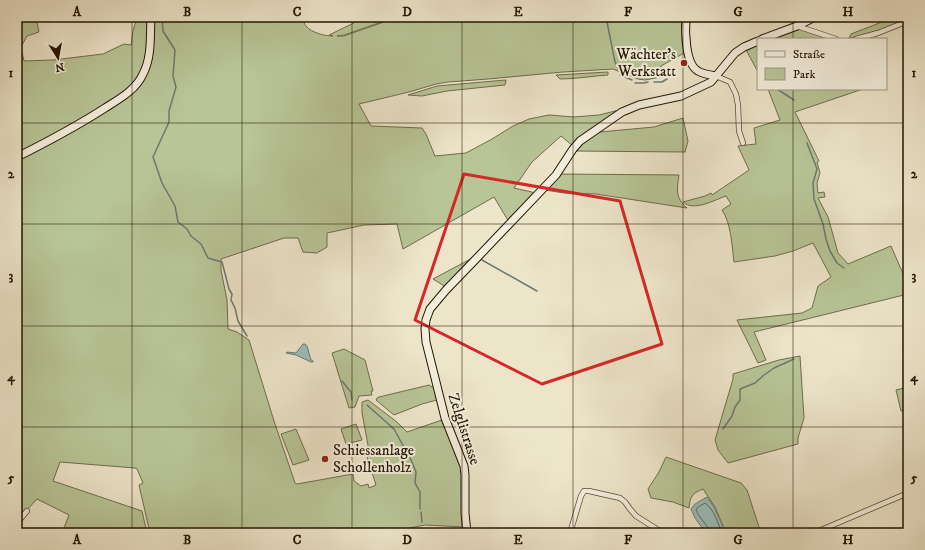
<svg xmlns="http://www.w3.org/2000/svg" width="925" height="550" viewBox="0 0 925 550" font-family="'IM FELL DW Pica',serif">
	<rect width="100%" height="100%" fill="#ede5ca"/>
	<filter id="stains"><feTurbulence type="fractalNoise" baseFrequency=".005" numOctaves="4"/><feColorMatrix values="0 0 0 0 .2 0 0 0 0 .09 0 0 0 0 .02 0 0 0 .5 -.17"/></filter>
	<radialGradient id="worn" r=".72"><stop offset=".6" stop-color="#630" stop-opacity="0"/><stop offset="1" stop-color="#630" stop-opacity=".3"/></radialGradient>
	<g fill="#b8c597" stroke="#6e6c4c">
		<path d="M 17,17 L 36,17 L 39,32 L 27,36 L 21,47 L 24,61 L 53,60 L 103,54 L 124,44 L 131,45 C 133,36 132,22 141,17 L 303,17 C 303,20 304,24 306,26 C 312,33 325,36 333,36 L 329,35 L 366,17 L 396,17 L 344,35 L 337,36 L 344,36 L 398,17 L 684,17 L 686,52 L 661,66 L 661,77 L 645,80 L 638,79 L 613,69 L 563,72 L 488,79 L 448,82 L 436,84 L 409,92 L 359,104 L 371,126 L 422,128 L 426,134 L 435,156 L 466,153 L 492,139 L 513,126 L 529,119 L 549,115 L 574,117 L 599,115 L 619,110 L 573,146 L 561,136 L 532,162 L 514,188 L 536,193 L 509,222 L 494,197 L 403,249 L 397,224 L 364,225 L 327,233 L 327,247 L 317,253 L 303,252 L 298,238 L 284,238 L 221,259 L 221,270 L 227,300 L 228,329 L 237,332 L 249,340 L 274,421 L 295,483 L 297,484 L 353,474 L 354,481 L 361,486 L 368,484 L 369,488 L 376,485 L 366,454 L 368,445 L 362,413 L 362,402 L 368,400 L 397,422 L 407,432 L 442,420 L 460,463 L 462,473 L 464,527 L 425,525 L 410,528 L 396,533 L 150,533 L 139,485 L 143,483 L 137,469 L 135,468 L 60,462 L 53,481 L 142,511 L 147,533 L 62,533 L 69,515 L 37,499 L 17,521 Z"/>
		<path d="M 879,17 L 908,17 L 908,19 C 889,27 870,36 849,38 L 851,34 L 882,22 Z"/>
		<path d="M 797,28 L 830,39 L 767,39 Z"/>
		<path d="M 758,42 L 758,72 L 745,48 Z"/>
		<path d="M 608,72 L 608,75 C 592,76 576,79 560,79 L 556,75 Z"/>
		<path d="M 506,80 L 505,85 L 447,91 L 422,96 L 408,95 L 437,86 Z"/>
		<path d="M 768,89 L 863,89 L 795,112 L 819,161 L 817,162 L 820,173 L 817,183 L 818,193 L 824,192 L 825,197 L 818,198 L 828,217 L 838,253 L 848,264 L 891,246 L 908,285 L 908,294 L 754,332 L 766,360 L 758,363 L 737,320 L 802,313 L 812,308 L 818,286 L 831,277 L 813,243 L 793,251 L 775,256 L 734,262 C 732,246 731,223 722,210 L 731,204 L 726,196 C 714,200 694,212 683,202 L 705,196 L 711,193 L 712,195 L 749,170 L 738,146 L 756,144 L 754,128 L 780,120 Z"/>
		<path d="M 683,118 L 688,141 L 685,152 L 574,151 L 582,141 L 599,130 L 600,132 L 654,127 Z"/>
		<path d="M 559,174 L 679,175 C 677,189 675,198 687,208 L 596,194 L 564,193 L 545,190 Z"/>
		<path d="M 478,255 L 446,287 L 433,279 Z"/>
		<path d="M 344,349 L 365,360 L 373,391 L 371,391 L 372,395 L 359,396 L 355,407 L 349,408 L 332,353 Z"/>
		<path d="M 800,356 L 804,418 L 798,438 L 798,444 L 728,463 L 718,450 L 715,440 L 733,379 L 733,374 L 779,360 Z"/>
		<path d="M 429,385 L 434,388 L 437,400 L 422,404 L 394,415 L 376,400 L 377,398 L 379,397 Z"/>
		<path d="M 908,387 L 908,409 L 901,411 L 896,390 Z"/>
		<path d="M 356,424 L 362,440 L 346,444 L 341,429 Z"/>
		<path d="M 296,429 L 309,460 L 293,465 L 281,434 Z"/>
		<path d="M 666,457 L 741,483 L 747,490 L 761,533 L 726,533 L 715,507 L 703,489 C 692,493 690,497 689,508 L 673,502 L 651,498 L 648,489 L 659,472 Z"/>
	</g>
	<g fill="#9bbdbd" stroke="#6b7971">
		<path d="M 303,344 L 305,344 L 307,346 L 311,360 L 313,361 L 313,362 L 311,362 L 296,355 L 286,353 L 287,352 L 296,353 Z"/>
		<path d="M 707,497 L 714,507 L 726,533 L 706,533 L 695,518 L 691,509 L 695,504 Z"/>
	</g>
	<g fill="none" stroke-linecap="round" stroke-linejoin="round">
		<path stroke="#60685e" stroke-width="1" d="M 710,533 C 709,526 699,518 696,510 L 698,507 L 705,503 C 714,509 718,523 722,533"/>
		<g stroke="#6b7971" stroke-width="1.5">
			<path d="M 162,17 L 163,31 L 175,50 L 173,76 L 176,87 L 169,111 L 169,122 L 153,157 L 162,183 L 175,206 L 178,222 L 187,229 L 191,236 L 201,244 L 208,258 L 222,262 L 229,289 L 232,294 L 231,300 L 235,308 L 238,321 L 247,336"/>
			<path d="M 606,17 L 615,62 L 618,67 L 618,69"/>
			<path d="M 620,75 L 632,80"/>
			<path d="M 654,82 L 662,82 L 667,79"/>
			<path d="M 635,83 L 644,83 L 648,82"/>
			<path d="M 777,89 L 794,100"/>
			<path d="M 807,143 L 817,169 L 813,183 L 814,199 L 823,224 L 826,239 L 830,251 L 837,263 L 844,268"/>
			<path d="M 482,260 L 537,291"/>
			<path d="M 342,381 L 351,392 L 352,400"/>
			<path d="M 367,405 L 394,429 L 411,460 L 416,472 L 415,483 L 420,492 L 420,509"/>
			<path d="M 723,429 L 732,416 L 735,407 L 740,400 L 740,389 L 755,383 L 764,375 L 774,368 L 794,359"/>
			<path d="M 421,512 L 422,522"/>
		</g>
		<g stroke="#564832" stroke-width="6">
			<g id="street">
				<path d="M 797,26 L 836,39"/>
				<path d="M 856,39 L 878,33 L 908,21"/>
				<path d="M 716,76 L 730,82 L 736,94 L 738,105 L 739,131 L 743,143"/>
				<path d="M 17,523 L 27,511"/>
				<path d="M 570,533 L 581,496 L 584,491 L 589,491 L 620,498 L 625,502 L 630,509 L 636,516 L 663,533"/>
				<path d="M 814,533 L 908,493"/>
			</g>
		</g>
		<g stroke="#241400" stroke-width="9">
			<g id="secondary">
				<path d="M 686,17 C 685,30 685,64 698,71 C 703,74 710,75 716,76"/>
				<path d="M 762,39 L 797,26 L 815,17"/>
				<path d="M 17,157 C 47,142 77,126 105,108 C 119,99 136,90 143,74 C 152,57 150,36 151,17"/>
				<path d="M 467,533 L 465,513 L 465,475 L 464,466 L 445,418 L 426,342 L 425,329 L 426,320 L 430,309 L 446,290 L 475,260 L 556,175 L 573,149 L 580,141 L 622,112 L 639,105 L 681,96 L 711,82 L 735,53 L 744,47 L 758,41"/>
			</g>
		</g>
		<use href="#street" stroke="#f3eedd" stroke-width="4.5"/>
		<use href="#secondary" stroke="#f3eedd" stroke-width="7"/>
	</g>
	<path fill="none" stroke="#d62828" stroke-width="3" stroke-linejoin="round" d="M 464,174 L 620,201 L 662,344 L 542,384 L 415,320 Z"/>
	<path fill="none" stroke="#241400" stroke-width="1" stroke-opacity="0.55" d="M 132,17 L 132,533M 242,17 L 242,533M 352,17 L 352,533M 462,17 L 462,533M 573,17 L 573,533M 683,17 L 683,533M 793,17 L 793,39M 793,89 L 793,533M 17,123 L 908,123M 17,224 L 908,224M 17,326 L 908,326M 17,427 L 908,427"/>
	<g fill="#8f2418" stroke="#f3eedd" stroke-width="1.5">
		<circle cx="684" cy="63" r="4"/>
		<circle cx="325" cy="459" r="4"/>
	</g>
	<g text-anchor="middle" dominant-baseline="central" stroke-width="4" stroke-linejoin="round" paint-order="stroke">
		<g font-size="15" fill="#241400" stroke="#f3eedd" text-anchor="end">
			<text x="676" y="54">Wächter's<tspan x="676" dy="17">Werkstatt</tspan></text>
			<text x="333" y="450" text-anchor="start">Schiessanlage<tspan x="333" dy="17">Schollenholz</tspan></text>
		</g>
		<g font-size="15" fill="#241400" stroke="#f3eedd">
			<text transform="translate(464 429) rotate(72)">Zelglistrasse</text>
		</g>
	</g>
	<rect width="925" height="550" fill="none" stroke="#ede5ca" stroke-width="44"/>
	<rect x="757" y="38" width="130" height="52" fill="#f3eedd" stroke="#a09785"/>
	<rect x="765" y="51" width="20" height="6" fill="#f3eedd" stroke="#a09785"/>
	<text x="793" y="58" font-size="12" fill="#241400">Straße</text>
	<rect x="765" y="68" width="20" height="12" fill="#b8c597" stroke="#a09785"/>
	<text x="793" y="78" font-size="12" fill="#241400">Park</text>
	<g transform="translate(58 58) rotate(169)" stroke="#f3eedd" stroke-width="3" paint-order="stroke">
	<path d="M0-3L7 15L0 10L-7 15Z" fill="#241400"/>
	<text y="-6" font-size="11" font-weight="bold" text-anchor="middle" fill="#241400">N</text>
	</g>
	<rect x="22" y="22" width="881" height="506" fill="none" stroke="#241400" stroke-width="1.5"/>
	<g font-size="13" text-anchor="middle" font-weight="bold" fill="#241400">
		<text x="77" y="16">A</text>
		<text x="187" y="16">B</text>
		<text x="297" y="16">C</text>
		<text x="407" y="16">D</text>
		<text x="518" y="16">E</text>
		<text x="628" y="16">F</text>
		<text x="738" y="16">G</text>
		<text x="848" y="16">H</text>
		<text x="11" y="77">1</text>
		<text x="914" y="77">1</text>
		<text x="11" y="178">2</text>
		<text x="914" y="178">2</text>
		<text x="11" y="280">3</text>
		<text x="914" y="280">3</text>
		<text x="11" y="381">4</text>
		<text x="914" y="381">4</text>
		<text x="11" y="482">5</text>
		<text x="914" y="482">5</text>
		<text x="77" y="544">A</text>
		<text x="187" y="544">B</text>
		<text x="297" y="544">C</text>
		<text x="407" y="544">D</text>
		<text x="518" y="544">E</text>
		<text x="628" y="544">F</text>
		<text x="738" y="544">G</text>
		<text x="848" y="544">H</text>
	</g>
	<rect width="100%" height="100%" filter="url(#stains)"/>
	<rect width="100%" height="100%" fill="url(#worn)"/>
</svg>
